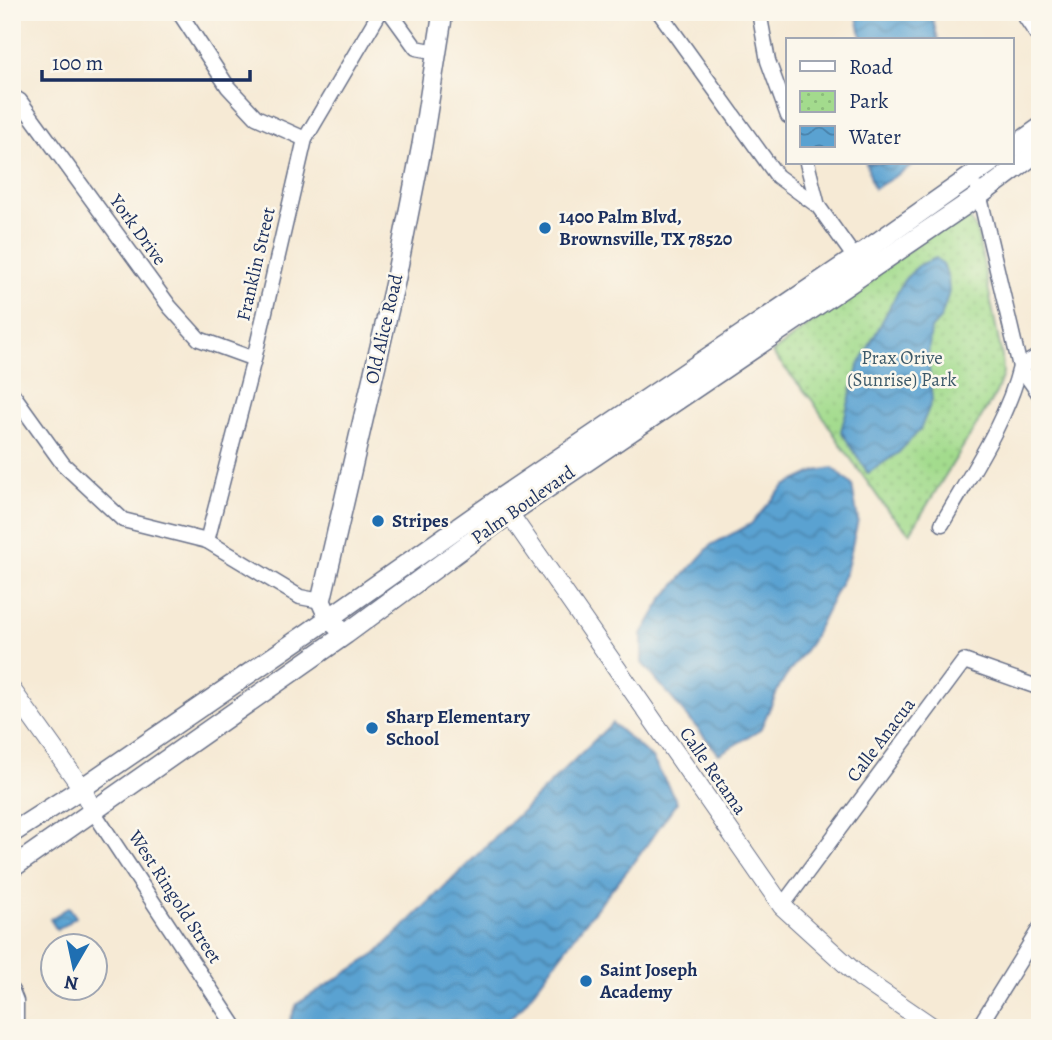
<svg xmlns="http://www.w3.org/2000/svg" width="1052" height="1040" viewBox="0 0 1052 1040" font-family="Alegreya,serif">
	<defs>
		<pattern id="park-dots" width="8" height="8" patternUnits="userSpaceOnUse" patternTransform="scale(1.75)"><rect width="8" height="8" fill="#a3db8d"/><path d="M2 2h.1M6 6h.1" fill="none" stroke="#8cbc7c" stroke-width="1.8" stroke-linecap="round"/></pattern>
		<pattern id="water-waves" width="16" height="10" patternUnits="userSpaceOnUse" patternTransform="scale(1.75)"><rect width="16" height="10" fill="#5aa2d1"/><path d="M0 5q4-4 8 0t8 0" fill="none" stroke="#4a84ad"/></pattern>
	</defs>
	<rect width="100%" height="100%" fill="#fbf7ec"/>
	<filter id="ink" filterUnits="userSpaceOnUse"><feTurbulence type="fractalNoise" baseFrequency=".0143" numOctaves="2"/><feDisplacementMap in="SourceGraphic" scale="14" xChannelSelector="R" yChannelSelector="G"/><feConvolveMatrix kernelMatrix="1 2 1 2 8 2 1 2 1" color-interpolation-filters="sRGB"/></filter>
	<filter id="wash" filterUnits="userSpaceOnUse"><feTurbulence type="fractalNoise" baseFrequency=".00686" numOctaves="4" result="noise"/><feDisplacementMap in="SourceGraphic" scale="28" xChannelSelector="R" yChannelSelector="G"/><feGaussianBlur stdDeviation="1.57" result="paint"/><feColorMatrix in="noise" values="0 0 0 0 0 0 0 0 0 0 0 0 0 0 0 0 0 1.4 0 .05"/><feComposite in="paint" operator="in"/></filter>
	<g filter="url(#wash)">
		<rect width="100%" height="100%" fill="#f6ead5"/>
		<path fill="url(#park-dots)" stroke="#5f8576" stroke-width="2" d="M 956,215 L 969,217 L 977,231 L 1002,357 L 1003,374 L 996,393 L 910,533 L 888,511 L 841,445 L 812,400 L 772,353 Z"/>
		<g fill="url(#water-waves)" stroke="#3a6898" stroke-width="2">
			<path d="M 856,12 L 931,12 L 938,40 L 862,40 Z"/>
			<path d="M 866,163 L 917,163 L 874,189 Z"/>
			<path d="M 936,258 L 944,266 L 948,278 L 949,292 L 941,318 L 931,329 L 928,356 L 932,400 L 920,430 L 898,453 L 868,473 L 841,431 L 858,367 L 904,280 L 919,265 Z"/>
			<path d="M 833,468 L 852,485 L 858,520 L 846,572 L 811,642 L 780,685 L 760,730 L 719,754 L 642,663 L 642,634 L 664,597 L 711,545 L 751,524 L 784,486 L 816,471 Z"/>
			<path d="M 612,723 L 652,758 L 677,802 L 638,857 L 583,925 L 522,1007 L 498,1028 L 287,1028 L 297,1004 L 376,954 Z"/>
			<path d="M 69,907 L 76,917 L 57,930 L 50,919 Z"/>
		</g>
	</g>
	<g filter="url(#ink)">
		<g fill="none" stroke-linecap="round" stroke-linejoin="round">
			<g stroke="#687088" stroke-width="17">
				<g id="minor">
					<path d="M 179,12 L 228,87 L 256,117 L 305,139"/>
					<path d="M 390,12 L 416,48 L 437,52"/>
					<path d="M 659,12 L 777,176 L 818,206 L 855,258"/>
					<path d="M 759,12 L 768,61 L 788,116"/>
					<path d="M 1022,12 L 1040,39"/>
					<path d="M 12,96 L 20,101 L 170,307 L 199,339 L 254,359"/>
					<path d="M 807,163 L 818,206"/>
					<path d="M 978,189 L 1020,367 L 1040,395"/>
					<path d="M 12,393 L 63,464 L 123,520 L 207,541 L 300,597 L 321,601"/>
					<path d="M 942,524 C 969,476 1007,421 1020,367 L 1040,355"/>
					<path d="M 207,541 L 254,359 L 305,139 L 380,12"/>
					<path d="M 93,811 L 236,1028"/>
					<path d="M 782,906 L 964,661 L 1040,688"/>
					<path d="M 12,991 L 16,1001 L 16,1028"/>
					<path d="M 978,1028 L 1040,928"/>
				</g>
			</g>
			<g stroke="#687088" stroke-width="20">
				<g id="tertiary">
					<path d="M 502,503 L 782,906 L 861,978 L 934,1028"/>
					<path d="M 12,690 L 82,788 L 93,811"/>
				</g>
			</g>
			<g stroke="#687088" stroke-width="22">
				<g id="secondary">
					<path d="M 1012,148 L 1040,128"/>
					<path d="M 337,626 L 329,619 L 321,601 L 395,282 L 422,145 L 443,12"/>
					<path d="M 12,833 L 82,788 L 308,633 L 499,499 L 855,258 L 990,163"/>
					<path d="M 12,868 L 346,634 L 509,514 L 980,195 L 1040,150"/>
				</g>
			</g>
			<use href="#minor" stroke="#fff" stroke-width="14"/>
			<use href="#tertiary" stroke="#fff" stroke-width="18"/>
			<use href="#secondary" stroke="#fff" stroke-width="19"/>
		</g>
	</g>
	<g fill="#1f6fb2" stroke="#fbf7ec" stroke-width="2.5">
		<circle cx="545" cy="228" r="7"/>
		<circle cx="378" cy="521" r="7"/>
		<circle cx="372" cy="728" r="7"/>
		<circle cx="586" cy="981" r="7"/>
	</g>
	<g text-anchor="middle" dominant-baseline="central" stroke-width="5" stroke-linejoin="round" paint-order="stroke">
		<g font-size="19" font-weight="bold" fill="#1b2f5e" stroke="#fbf7ec" text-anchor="start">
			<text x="559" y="217">1400 Palm Blvd,<tspan x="559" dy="22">Brownsville, TX 78520</tspan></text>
			<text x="392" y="521">Stripes</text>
			<text x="386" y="717">Sharp Elementary<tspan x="386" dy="22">School</tspan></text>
			<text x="600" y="970">Saint Joseph<tspan x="600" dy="22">Academy</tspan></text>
		</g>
		<g font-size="19" fill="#1b2f5e" stroke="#fbf7ec">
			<text transform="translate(138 230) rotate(54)">York Drive</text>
			<text transform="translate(256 264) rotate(-77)">Franklin Street</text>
			<text transform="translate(384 329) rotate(-77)">Old Alice Road</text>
			<text transform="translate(523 505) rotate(-35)">Palm Boulevard</text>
			<text transform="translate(881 740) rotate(-53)">Calle Anacua</text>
			<text transform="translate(713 771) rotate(55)">Calle Retama</text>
			<text transform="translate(175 897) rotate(57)">West Ringold Street</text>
		</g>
		<g font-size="19" fill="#3d5a6a" stroke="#fbf7ec">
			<text x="902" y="358">Prax Orive<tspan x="902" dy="22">(Sunrise) Park</tspan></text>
		</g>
	</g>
	<rect width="1052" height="1040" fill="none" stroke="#fbf7ec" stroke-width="42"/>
	<rect x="786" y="38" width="228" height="126" fill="#fbf7ec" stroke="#a1a7b3" stroke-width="2"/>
	<rect x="800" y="61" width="35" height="10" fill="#ffffff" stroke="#a1a7b3" stroke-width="2"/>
	<text x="849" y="74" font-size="21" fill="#1b2f5e">Road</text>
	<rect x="800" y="91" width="35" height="21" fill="url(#park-dots)" stroke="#a1a7b3" stroke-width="2"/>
	<text x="849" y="108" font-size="21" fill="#1b2f5e">Park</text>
	<rect x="800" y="126" width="35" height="21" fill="url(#water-waves)" stroke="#a1a7b3" stroke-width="2"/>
	<text x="849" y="144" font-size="21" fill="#1b2f5e">Water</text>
	<g transform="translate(74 967) rotate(189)"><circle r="33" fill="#fbf7ec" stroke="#a1a7b3" stroke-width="2"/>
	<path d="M0-5L12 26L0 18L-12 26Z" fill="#1f6fb2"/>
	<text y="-10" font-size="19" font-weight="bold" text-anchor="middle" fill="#1b2f5e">N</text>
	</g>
	<path d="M42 70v10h208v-10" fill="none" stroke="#1b2f5e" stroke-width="3.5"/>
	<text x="52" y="70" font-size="21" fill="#1b2f5e" stroke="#fbf7ec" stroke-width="5" paint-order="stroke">100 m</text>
</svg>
